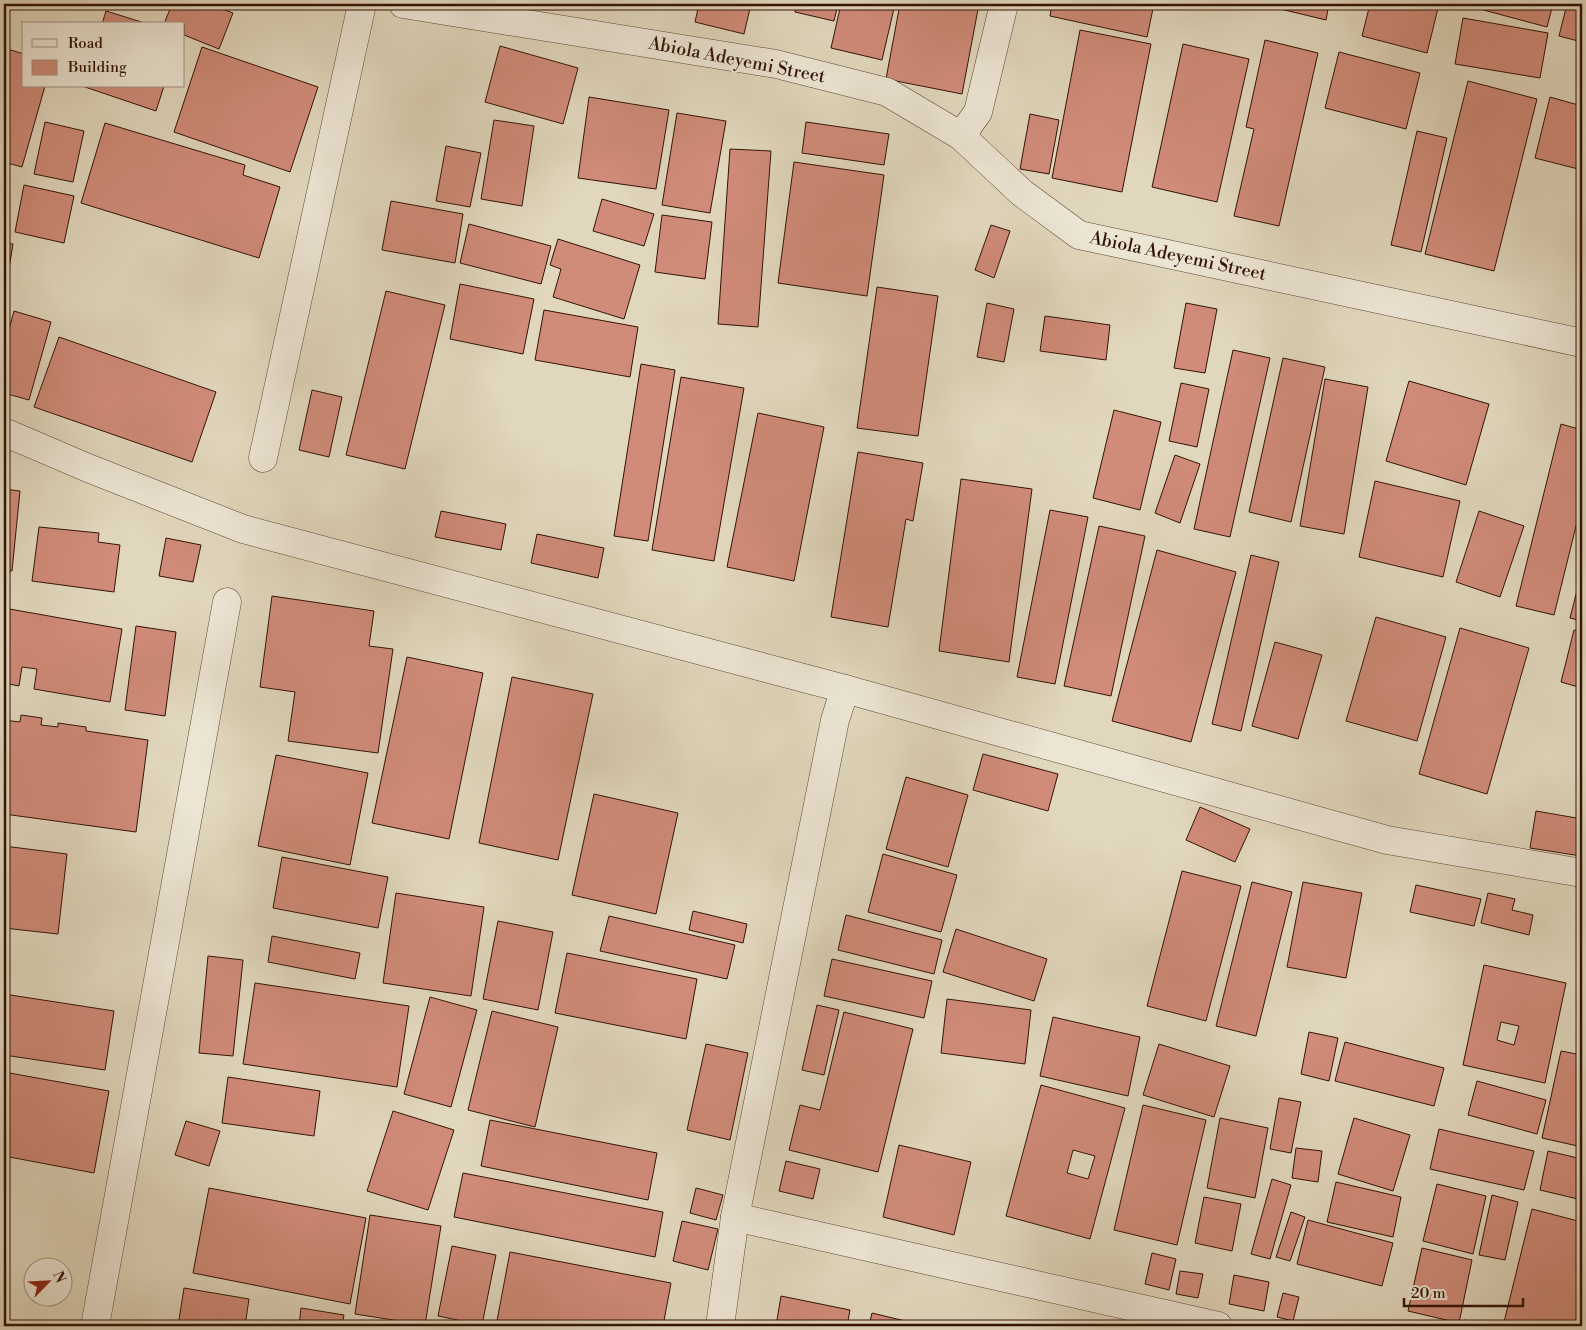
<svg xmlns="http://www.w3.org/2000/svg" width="1586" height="1330" viewBox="0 0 1586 1330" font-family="'Libre Bodoni',serif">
	<rect width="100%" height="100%" fill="#e1d7bd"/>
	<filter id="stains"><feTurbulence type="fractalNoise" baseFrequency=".004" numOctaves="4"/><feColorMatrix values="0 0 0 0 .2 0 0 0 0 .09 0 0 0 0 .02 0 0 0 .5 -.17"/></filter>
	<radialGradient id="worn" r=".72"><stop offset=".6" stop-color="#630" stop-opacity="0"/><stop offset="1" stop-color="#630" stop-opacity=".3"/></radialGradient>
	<g fill="#d08b79" stroke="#331307" fill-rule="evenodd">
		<path d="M 172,4 L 210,4 L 233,13 L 219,49 L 184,35 L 184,24 L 164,24 Z"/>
		<path d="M 699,4 L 751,4 L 744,34 L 695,22 Z"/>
		<path d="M 797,4 L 838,4 L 834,21 L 795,12 Z"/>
		<path d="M 841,4 L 895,4 L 882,60 L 831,48 Z"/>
		<path d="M 900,4 L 979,4 L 962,94 L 886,79 Z"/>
		<path d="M 1052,4 L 1154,4 L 1147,37 L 1050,16 Z"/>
		<path d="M 1269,4 L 1329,4 L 1326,20 L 1268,6 Z"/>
		<path d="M 1370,4 L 1439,4 L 1427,53 L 1362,36 Z"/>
		<path d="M 1461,4 L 1553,4 L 1547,27 Z"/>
		<path d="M 1567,4 L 1582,4 L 1582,42 L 1559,36 Z"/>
		<path d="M 106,11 L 148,24 L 102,24 Z"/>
		<path d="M 1463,18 L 1548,33 L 1540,78 L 1455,64 Z"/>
		<path d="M 1080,30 L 1151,44 L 1122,192 L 1052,178 Z"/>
		<path d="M 1265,40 L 1318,53 L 1279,226 L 1234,216 L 1254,129 L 1246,127 Z"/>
		<path d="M 1183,44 L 1249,59 L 1217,202 L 1152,187 Z"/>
		<path d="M 500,46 L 578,68 L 563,124 L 485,102 Z"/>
		<path d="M 202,47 L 318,87 L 290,172 L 174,132 Z"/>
		<path d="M 4,48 L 24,54 L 24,86 L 45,86 L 22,167 L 4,162 Z"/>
		<path d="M 1339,52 L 1420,73 L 1406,129 L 1325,108 Z"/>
		<path d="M 1468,81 L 1537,99 L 1494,271 L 1425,254 Z"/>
		<path d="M 82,86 L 164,86 L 156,111 Z"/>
		<path d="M 589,97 L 669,110 L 656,189 L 578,178 Z"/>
		<path d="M 1550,97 L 1582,106 L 1582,170 L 1535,158 Z"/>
		<path d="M 677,113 L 726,121 L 710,213 L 662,205 Z"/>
		<path d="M 1030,114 L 1059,120 L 1049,174 L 1020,169 Z"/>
		<path d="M 494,120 L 534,126 L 522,206 L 481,199 Z"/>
		<path d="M 45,122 L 84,131 L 73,182 L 34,174 Z"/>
		<path d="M 806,122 L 889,134 L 884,165 L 802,153 Z"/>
		<path d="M 105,123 L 245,165 L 243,175 L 280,187 L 259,258 L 81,203 Z"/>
		<path d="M 1417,131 L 1447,138 L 1421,252 L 1391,245 Z"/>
		<path d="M 446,146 L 481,153 L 470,207 L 436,201 Z"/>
		<path d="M 730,149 L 771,151 L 758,327 L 718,324 Z"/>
		<path d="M 794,162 L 884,175 L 867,296 L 778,283 Z"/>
		<path d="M 24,185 L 74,196 L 64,243 L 15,232 Z"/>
		<path d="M 602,199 L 654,214 L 644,246 L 593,231 Z"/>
		<path d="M 391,201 L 463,214 L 455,263 L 382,250 Z"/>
		<path d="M 662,215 L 712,222 L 705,279 L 655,272 Z"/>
		<path d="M 469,224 L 551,246 L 541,284 L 460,263 Z"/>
		<path d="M 991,225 L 1010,231 L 994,278 L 975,270 Z"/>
		<path d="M 558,239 L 640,265 L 624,319 L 553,297 L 561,269 L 550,265 Z"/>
		<path d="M 4,243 L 13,244 L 4,299 Z"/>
		<path d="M 460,284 L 534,299 L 523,354 L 450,339 Z"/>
		<path d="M 877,287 L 938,296 L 918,436 L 857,428 Z"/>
		<path d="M 386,291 L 445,305 L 405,469 L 346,455 Z"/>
		<path d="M 987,303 L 1014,309 L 1004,362 L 977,357 Z"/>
		<path d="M 1186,303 L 1217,309 L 1205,373 L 1174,368 Z"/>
		<path d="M 544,310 L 638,327 L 630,377 L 535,360 Z"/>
		<path d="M 14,311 L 51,322 L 29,400 L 4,393 L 4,348 Z"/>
		<path d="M 1045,316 L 1110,325 L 1106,360 L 1040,351 Z"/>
		<path d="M 59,337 L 216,392 L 192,462 L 34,407 Z"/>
		<path d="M 1233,350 L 1270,358 L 1230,537 L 1194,529 Z"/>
		<path d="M 1283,358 L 1325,367 L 1291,522 L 1249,512 Z"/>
		<path d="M 641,364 L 675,370 L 648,541 L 614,536 Z"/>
		<path d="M 681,377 L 744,388 L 714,561 L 652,550 Z"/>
		<path d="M 1325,379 L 1368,387 L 1344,534 L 1300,526 Z"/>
		<path d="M 1409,381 L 1489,404 L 1466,485 L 1386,461 Z"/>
		<path d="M 1181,383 L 1209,389 L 1197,447 L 1169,441 Z"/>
		<path d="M 312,390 L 342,397 L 329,457 L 299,450 Z"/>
		<path d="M 1114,410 L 1161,422 L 1140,510 L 1093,498 Z"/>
		<path d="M 758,413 L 824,427 L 794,581 L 727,567 Z"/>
		<path d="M 1561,424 L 1582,430 L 1582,502 L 1554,615 L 1516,606 Z"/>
		<path d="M 858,452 L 923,463 L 913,521 L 906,519 L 888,627 L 831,617 Z"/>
		<path d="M 1175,455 L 1200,464 L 1180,523 L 1155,513 Z"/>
		<path d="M 961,479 L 1032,489 L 1009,662 L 939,651 Z"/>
		<path d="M 1375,481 L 1460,501 L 1443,577 L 1359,557 Z"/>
		<path d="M 4,489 L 20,491 L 12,571 L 4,570 Z"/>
		<path d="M 1050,510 L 1088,517 L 1055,684 L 1017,677 Z"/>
		<path d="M 441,511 L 506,524 L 501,550 L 435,537 Z"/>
		<path d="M 1479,511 L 1524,526 L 1500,597 L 1456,582 Z"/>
		<path d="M 1099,526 L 1145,536 L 1111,696 L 1064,686 Z"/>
		<path d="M 39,527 L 99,533 L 98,542 L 120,545 L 114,592 L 32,581 Z"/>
		<path d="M 537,534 L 604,548 L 598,578 L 531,563 Z"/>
		<path d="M 166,538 L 201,545 L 193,582 L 159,576 Z"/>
		<path d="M 1157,550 L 1236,572 L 1191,742 L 1112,721 Z"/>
		<path d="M 1251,555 L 1279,562 L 1241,731 L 1212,724 Z"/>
		<path d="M 1582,571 L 1582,621 L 1570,618 Z"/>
		<path d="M 272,596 L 374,611 L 369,646 L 393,649 L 378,753 L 288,741 L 295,692 L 260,687 Z"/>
		<path d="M 4,608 L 122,629 L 110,702 L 34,689 L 37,669 L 22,667 L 19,686 L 4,683 Z"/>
		<path d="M 1376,617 L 1446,637 L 1417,741 L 1346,721 Z"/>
		<path d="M 136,626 L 176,632 L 165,716 L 125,710 Z"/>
		<path d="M 1460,628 L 1529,648 L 1487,794 L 1419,774 Z"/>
		<path d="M 1574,630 L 1582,632 L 1582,688 L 1561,682 Z"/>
		<path d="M 1275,642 L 1322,655 L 1298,739 L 1252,726 Z"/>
		<path d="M 407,657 L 483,673 L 449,839 L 372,823 Z"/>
		<path d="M 512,677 L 593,694 L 558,860 L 479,843 Z"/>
		<path d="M 21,715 L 42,718 L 41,725 L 58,727 L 58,723 L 86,727 L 86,731 L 148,740 L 136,832 L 4,814 L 4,720 L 20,722 Z"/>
		<path d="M 983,754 L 1058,774 L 1048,811 L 973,790 Z"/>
		<path d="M 276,755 L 368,773 L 350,865 L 258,846 Z"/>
		<path d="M 906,777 L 968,795 L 948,867 L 886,849 Z"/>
		<path d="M 594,794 L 678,813 L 656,914 L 572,895 Z"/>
		<path d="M 1200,807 L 1250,829 L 1235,862 L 1186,840 Z"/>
		<path d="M 1536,811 L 1582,819 L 1581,856 L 1530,848 Z"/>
		<path d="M 4,846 L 67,854 L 58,934 L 4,928 Z"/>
		<path d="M 883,854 L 957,875 L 941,932 L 868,912 Z"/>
		<path d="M 282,857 L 388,877 L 378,928 L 273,908 Z"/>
		<path d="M 1182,871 L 1241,886 L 1206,1021 L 1147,1006 Z"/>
		<path d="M 1252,882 L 1292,892 L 1256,1036 L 1216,1026 Z"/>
		<path d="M 1303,882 L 1362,893 L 1346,978 L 1287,967 Z"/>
		<path d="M 1416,885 L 1481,899 L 1474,926 L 1410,912 Z"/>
		<path d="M 396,893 L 484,907 L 471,996 L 383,983 Z"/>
		<path d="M 1488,893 L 1515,899 L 1512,910 L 1533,915 L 1529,935 L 1481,923 Z"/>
		<path d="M 693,911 L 747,924 L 743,943 L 689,930 Z"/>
		<path d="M 846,915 L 942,940 L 934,974 L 838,950 Z"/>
		<path d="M 609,916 L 735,945 L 727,979 L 600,951 Z"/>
		<path d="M 498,921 L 553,932 L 538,1010 L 483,999 Z"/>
		<path d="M 956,929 L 1047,959 L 1034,1001 L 943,972 Z"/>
		<path d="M 272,936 L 360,953 L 355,979 L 268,962 Z"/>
		<path d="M 567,953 L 697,979 L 686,1039 L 555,1013 Z"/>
		<path d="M 208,956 L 243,960 L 233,1056 L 199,1053 Z"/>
		<path d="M 832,959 L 932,981 L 924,1018 L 824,996 Z"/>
		<path d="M 1484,965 L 1566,983 L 1545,1083 L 1463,1065 ZM 1501,1022 L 1519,1026 L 1514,1045 L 1497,1040 Z"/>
		<path d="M 255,983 L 409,1006 L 397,1087 L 243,1064 Z"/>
		<path d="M 4,994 L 114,1011 L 105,1070 L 4,1055 Z"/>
		<path d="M 430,997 L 477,1010 L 451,1107 L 404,1094 Z"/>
		<path d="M 947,999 L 1031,1010 L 1025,1064 L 941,1053 Z"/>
		<path d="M 817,1005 L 839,1010 L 824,1075 L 802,1070 Z"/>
		<path d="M 492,1011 L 558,1027 L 535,1127 L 468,1110 Z"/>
		<path d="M 844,1012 L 913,1029 L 878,1172 L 789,1150 L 800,1105 L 820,1110 Z"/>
		<path d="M 1053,1017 L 1140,1037 L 1128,1096 L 1040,1076 Z"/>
		<path d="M 1309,1032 L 1338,1038 L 1329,1081 L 1301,1074 Z"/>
		<path d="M 1345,1042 L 1444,1068 L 1434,1106 L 1335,1081 Z"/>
		<path d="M 706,1044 L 748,1053 L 730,1140 L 687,1130 Z"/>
		<path d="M 1159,1044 L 1230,1066 L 1214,1117 L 1143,1095 Z"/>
		<path d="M 1561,1051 L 1582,1055 L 1582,1147 L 1542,1138 Z"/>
		<path d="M 4,1072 L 109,1091 L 94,1173 L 4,1156 Z"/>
		<path d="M 228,1077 L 320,1091 L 314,1136 L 222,1123 Z"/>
		<path d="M 1477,1081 L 1546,1100 L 1537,1134 L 1468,1115 Z"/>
		<path d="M 1041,1085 L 1125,1108 L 1090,1239 L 1006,1216 ZM 1073,1150 L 1095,1156 L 1088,1179 L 1067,1173 Z"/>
		<path d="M 1279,1098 L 1301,1102 L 1291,1153 L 1270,1149 Z"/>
		<path d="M 1143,1105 L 1206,1120 L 1177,1245 L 1114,1230 Z"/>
		<path d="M 393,1111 L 454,1130 L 428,1210 L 367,1191 Z"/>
		<path d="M 1220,1118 L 1268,1128 L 1255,1198 L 1207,1188 Z"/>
		<path d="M 1354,1118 L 1410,1135 L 1393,1191 L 1338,1174 Z"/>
		<path d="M 490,1120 L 657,1153 L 648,1200 L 481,1166 Z"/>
		<path d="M 186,1121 L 220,1131 L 209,1166 L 175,1155 Z"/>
		<path d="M 1439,1129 L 1534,1151 L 1524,1190 L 1430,1169 Z"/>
		<path d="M 899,1145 L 971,1162 L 954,1235 L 883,1217 Z"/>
		<path d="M 1296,1148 L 1322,1151 L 1318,1182 L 1292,1178 Z"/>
		<path d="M 1548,1151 L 1582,1159 L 1582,1200 L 1540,1190 Z"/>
		<path d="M 786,1161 L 820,1169 L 813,1199 L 779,1191 Z"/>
		<path d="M 463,1173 L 663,1212 L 655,1257 L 454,1217 Z"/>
		<path d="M 1272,1179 L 1291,1185 L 1270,1259 L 1251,1254 Z"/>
		<path d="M 1336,1182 L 1401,1197 L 1393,1237 L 1327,1222 Z"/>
		<path d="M 1437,1184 L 1486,1196 L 1473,1254 L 1423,1241 Z"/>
		<path d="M 209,1188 L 366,1218 L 350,1304 L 193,1273 Z"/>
		<path d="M 696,1188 L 723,1195 L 716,1220 L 690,1213 Z"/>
		<path d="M 1492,1195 L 1518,1202 L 1505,1260 L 1479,1255 Z"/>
		<path d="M 1204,1197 L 1241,1204 L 1232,1251 L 1195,1243 Z"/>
		<path d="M 1532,1209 L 1582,1222 L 1582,1326 L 1503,1326 Z"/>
		<path d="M 1291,1212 L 1305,1217 L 1290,1261 L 1276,1257 Z"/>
		<path d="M 370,1215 L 441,1226 L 425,1325 L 355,1314 Z"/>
		<path d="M 1308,1220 L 1393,1243 L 1382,1286 L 1297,1264 Z"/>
		<path d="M 682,1221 L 718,1229 L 708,1270 L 673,1261 Z"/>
		<path d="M 452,1246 L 496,1255 L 482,1325 L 438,1316 Z"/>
		<path d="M 1422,1248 L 1472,1260 L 1459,1323 L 1408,1311 Z"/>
		<path d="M 510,1252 L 671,1283 L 663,1326 L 496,1326 Z"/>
		<path d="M 1152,1253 L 1176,1259 L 1169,1290 L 1145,1284 Z"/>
		<path d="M 1180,1271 L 1203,1274 L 1198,1298 L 1176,1294 Z"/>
		<path d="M 1234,1275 L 1269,1282 L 1264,1311 L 1229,1304 Z"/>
		<path d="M 184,1288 L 249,1299 L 245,1326 L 178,1326 Z"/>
		<path d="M 1283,1293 L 1299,1297 L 1293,1321 L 1277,1317 Z"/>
		<path d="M 781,1296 L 850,1310 L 847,1326 L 776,1326 Z"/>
		<path d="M 301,1308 L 344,1315 L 342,1326 L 299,1326 Z"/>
		<path d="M 872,1313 L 926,1326 L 869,1326 Z"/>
		<path d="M 1464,1320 L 1495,1326 L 1463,1326 Z"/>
	</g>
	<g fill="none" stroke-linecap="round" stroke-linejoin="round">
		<g stroke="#5e4434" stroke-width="29">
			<g id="minor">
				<path d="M 403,4 L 776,64 L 887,92 L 961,136 L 1022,193 L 1079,235 L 1582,343"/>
				<path d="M 961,136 L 978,112 L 1004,4"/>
				<path d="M 4,432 L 88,468 L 243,529 L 845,689 L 1387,840 L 1582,873"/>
				<path d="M 263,458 L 362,4"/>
				<path d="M 735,1217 L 1218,1326"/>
				<path d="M 95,1326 L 227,602"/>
				<path d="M 720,1326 L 735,1217 L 835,720 L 845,689"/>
			</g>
		</g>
		<use href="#minor" stroke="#ece5d4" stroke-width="28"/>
	</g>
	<g text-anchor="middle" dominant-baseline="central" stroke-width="4.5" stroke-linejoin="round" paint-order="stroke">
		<g font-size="18" fill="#331307" stroke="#ece5d4">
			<text transform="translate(737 60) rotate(11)">Abiola Adeyemi Street</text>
			<text transform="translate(1178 256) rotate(12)">Abiola Adeyemi Street</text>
		</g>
	</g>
	<rect width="1586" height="1330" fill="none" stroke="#e1d7bd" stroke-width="20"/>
	<rect x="5" y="5" width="1576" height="1320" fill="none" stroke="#331307" stroke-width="2.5"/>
	<rect x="10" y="10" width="1566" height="1310" fill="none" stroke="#331307"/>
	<rect x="22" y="22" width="162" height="65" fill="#ece5d4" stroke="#a29182"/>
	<rect x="32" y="39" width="25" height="8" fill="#ece5d4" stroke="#a29182"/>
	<text x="68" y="48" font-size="15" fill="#331307">Road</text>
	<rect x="32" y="60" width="25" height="15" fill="#d08b79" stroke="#a29182"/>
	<text x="68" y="72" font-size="15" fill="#331307">Building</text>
	<g transform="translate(48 1282) rotate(66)"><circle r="24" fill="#ece5d4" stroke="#a29182"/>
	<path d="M0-4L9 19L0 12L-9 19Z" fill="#8f2418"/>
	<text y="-8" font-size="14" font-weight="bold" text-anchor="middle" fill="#331307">N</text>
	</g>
	<path d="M1404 1298v8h119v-8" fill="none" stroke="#331307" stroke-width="2.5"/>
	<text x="1411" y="1298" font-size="15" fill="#331307" stroke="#ece5d4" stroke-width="4" paint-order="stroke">20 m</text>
	<rect width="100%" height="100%" filter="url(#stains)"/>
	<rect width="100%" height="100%" fill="url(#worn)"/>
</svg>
